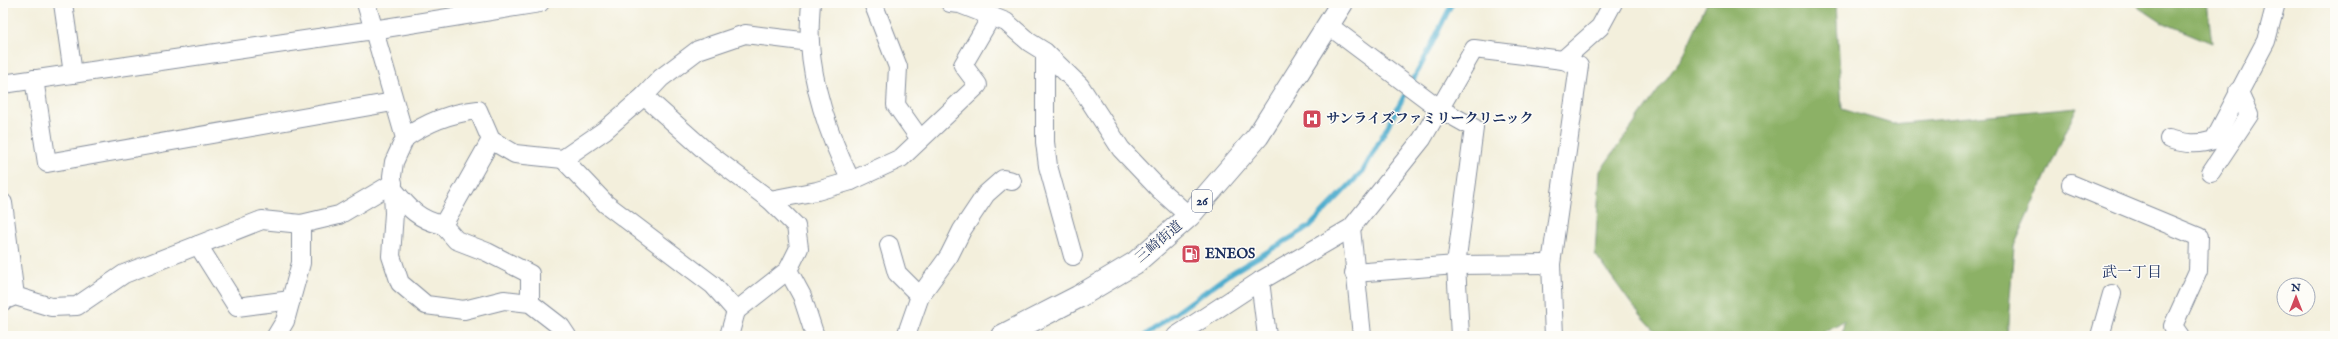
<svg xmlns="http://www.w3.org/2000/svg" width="2338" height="339" viewBox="0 0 2338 339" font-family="'IM FELL English','Noto Serif JP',serif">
	<rect width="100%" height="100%" fill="#fdfcf7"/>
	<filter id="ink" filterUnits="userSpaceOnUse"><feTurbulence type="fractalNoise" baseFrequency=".025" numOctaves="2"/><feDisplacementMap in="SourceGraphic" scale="8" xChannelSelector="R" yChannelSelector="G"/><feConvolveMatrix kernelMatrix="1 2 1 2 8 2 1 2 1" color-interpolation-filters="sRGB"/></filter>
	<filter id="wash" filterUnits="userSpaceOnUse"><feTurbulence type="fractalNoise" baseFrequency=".012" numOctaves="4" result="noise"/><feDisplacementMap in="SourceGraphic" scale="16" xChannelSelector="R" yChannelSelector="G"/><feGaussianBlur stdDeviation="0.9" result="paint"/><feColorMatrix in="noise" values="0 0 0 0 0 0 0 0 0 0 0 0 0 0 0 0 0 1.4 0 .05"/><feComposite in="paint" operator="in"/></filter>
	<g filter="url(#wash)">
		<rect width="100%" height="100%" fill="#f3efdc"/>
		<g fill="#8cb166" stroke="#547062">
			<path d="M 1707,3 L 1836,3 L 1842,109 L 1892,124 L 2077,107 L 2014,246 L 2007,336 L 1842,336 L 1844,321 L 1816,336 L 1660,336 L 1632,305 L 1595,254 L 1600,171 L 1683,56 Z"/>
			<path d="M 2134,3 L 2207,3 L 2212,43 L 2164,23 Z"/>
		</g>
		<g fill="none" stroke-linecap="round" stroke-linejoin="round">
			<path stroke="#50adce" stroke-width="5" d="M 1144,336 L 1228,275 L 1309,227 L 1363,171 L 1425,58 L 1452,3"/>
		</g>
	</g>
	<g filter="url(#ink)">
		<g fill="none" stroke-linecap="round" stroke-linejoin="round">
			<g stroke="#878f9d" stroke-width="20">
				<g id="minor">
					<path d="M 63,3 L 73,74"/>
					<path d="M 366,3 L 405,138 L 394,162 L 392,176 L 394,213 L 391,256 L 400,283 L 426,305 L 464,310 L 504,300 L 530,303 L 561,327 L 567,336"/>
					<path d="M 811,3 C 810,16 809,30 810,43 C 813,91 830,138 851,181"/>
					<path d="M 873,3 L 898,67 L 896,105 L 920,139"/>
					<path d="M 950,3 L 960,4 L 1006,22 L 1029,42 L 1045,52 L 1080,86 L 1121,149 L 1160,190 L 1189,216"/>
					<path d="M 1328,25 L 1440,109 L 1474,128 L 1456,265 L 1460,336"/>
					<path d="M 1045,52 L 1045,142 L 1048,166 L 1073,256"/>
					<path d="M 1563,60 L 1600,27 L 1613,3"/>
					<path d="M 34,79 L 47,163 L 393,102"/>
					<path d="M 3,84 L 373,30 L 540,3"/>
					<path d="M 644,96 L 709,154 L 770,200 L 796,226 L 799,248 L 788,270 L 736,311"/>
					<path d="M 405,138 C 427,122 451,113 478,110 L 491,140 L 515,154 L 563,159 L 605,130 L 644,96 L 661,78 L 698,50 L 745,34 L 810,42"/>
					<path d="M 2169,139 C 2186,144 2198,145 2214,140 L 2266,41 L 2276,3"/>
					<path d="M 563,159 L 606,204 L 713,285 L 736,311 L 729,336"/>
					<path d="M 2211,172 L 2249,115 L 2238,91"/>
					<path d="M 2071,184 L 2199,237 L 2198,271 L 2173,326 L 2180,336"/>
					<path d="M 393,189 C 408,207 418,220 443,225 L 491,140"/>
					<path d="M 770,200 L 817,191 L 851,181 L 901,158 L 978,85 L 963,65 L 991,17"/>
					<path d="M 3,203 L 15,296"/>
					<path d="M 443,225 L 456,240 L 487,252 L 530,274 L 530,303"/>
					<path d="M 1351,228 L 1362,336"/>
					<path d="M 198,245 L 237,307 L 291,300"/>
					<path d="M 889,245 L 897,273 L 920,296"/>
					<path d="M 788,270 L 802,296 L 815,336"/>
					<path d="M 1354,273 L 1456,265 L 1551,264"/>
					<path d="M 1260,281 L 1267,336"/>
					<path d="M 3,301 L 15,296 L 51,307 L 77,306 L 124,274 L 262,220 L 301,224 L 339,215 L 393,183"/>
					<path d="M 276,336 L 285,321 L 301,263 L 301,224"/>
					<path d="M 906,336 L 920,296 L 949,256 L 962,230 L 986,194 L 1003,179 L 1012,181"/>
					<path d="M 1176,336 L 1260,281 L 1351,228 L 1422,139 L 1474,49 L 1563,60 L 1579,66 L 1551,264 L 1554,336"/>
					<path d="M 2100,336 L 2112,294"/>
				</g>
			</g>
			<g stroke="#878f9d" stroke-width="24">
				<path id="major" d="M 1002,336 L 1078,297 L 1135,263 L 1189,216 L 1258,136 L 1342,3"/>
			</g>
			<use href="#minor" stroke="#fff" stroke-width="18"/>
			<use href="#major" stroke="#fff" stroke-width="22"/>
		</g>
	</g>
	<defs>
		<g id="hospital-square" transform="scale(1)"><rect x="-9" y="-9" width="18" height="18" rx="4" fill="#d1495b" stroke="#fdfcf7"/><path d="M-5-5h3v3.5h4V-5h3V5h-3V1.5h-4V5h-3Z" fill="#fff"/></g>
		<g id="fuel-square" transform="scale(1)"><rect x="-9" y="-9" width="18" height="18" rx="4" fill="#d1495b" stroke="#fdfcf7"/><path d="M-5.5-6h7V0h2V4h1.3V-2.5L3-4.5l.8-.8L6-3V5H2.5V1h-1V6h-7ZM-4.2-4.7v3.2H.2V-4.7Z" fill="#fff"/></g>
	</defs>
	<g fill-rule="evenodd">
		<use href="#hospital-square" x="1312" y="119"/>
		<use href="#fuel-square" x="1191" y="254"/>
	</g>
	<g text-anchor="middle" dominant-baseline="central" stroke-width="3" stroke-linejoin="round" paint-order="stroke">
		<rect fill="#fdfcf7" stroke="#5f6c8c" stroke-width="1" x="1192" y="190" width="20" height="22" rx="3"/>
		<g font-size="13" font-weight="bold" fill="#1b2f5e">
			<text x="1202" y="201">26</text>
		</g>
		<g font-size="14" font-weight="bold" fill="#1b2f5e" stroke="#fdfcf7" text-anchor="start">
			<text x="1326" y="119">サンライズファミリークリニック</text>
			<text x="1205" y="254">ENEOS</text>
		</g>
		<g font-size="14" fill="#1b2f5e" stroke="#fdfcf7">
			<text transform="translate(1159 242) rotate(-40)">三崎街道</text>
		</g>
		<g font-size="15" fill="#1b2f5e" stroke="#fdfcf7">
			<text x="2132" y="272">武一丁目</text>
		</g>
	</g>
	<rect width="2338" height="339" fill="none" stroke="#fdfcf7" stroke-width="16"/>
	<g transform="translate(2296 297)"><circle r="19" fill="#fdfcf7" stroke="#a3aaba"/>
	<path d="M0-3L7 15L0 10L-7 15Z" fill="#d1495b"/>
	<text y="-6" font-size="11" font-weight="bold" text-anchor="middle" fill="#1b2f5e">N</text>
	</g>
</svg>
